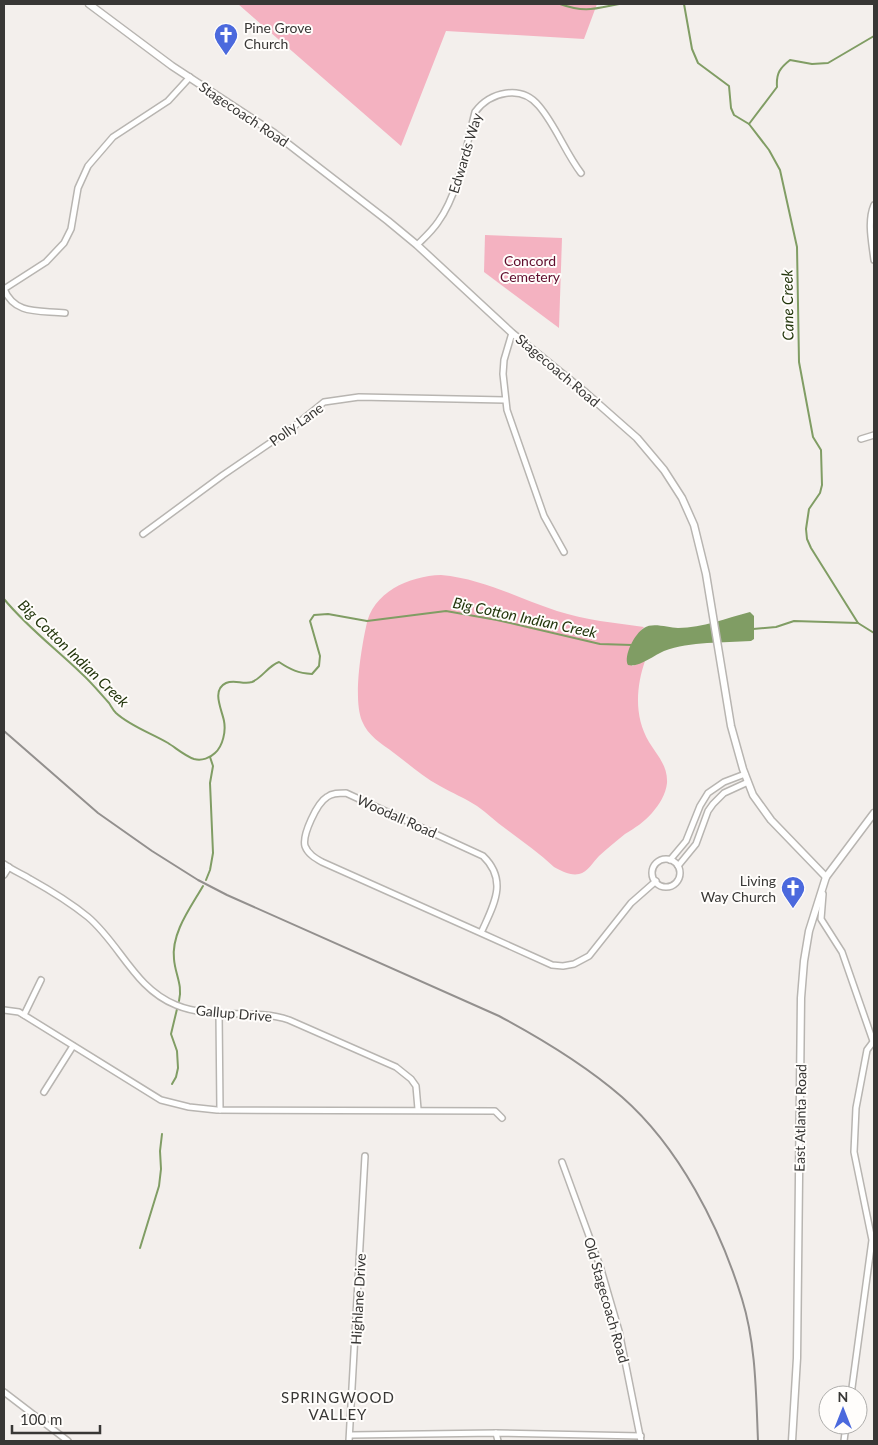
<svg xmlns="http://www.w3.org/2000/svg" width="878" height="1445" viewBox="0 0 878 1445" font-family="Lato,sans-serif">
	<rect width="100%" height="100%" fill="#f3efec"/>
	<g fill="#f4b2c1">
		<path d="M 238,4 L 597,4 L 584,39 L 446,31 L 401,146 Z"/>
		<path d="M 485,235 L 562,238 L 559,328 L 484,272 Z"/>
		<path d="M 441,575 C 484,579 517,598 557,611 C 585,620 615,623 644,627 C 631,641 631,647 632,666 L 645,661 C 636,687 634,717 649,742 C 657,755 668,766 667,783 C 666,794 659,805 652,813 C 644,822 635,828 625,834 C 616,841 607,849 599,856 C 593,862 588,872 579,874 C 571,876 561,871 554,867 C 539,853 523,842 506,829 C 496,822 487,813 477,806 C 465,798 452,793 440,786 C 423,777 409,764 394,753 C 381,743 368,736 362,721 C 353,699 361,650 366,627 C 372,592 409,576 441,575 Z"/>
	</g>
	<path fill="#809d64" d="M 750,612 L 754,616 L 754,639 L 751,641 C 723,643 691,641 664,651 C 654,655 639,668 628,665 C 623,656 635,633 644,628 C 653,622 668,628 678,628 C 703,628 726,618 750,612 Z"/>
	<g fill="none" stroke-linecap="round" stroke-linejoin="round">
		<g stroke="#809d64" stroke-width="2">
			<path d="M 560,4 C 585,13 594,9 619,4"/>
			<path d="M 684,4 L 692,49 L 698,63 L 729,86 L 731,108 L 734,115 L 749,124 L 769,150 L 780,170 L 797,247 L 799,362 L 813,437 L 821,450 L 822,485 L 820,493 L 809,509 L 806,529 L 807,539 L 811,548 L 858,623"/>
			<path d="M 749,124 L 777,87 C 776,73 780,68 790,60 L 812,64 L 828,63 L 874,36"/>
			<path d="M 4,599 C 27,627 55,648 81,673 C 91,682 100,693 109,703 C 111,706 113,710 116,713 C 130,726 151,733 168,743 C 176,748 185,756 194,759 C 202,761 210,758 215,753 C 223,746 226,731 224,721 C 222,710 211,690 226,683 C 235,679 243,685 252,682 C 263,677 268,666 279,662 C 291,670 298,673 312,674 L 319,666 L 320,656 L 310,621 L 314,615 L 328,614 L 367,621 L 446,611 L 497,620 L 600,644 L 632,645"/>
			<path d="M 753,629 L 776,627 L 794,621 L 858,623 L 874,633"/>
			<path d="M 206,880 L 210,870 L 213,853 L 210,783 L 213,766 L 210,757"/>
			<path d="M 179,1001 C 183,985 175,974 174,959 C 171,933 191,907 203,886"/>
			<path d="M 172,1084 L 176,1077 L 178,1068 L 177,1051 L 171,1034 L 177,1009"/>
			<path d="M 140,1248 L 159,1186 L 161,1169 L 160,1151 L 162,1134"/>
		</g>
		<g stroke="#b8b5b1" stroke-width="8">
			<g id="minor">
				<path d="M 874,205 C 867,221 872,243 874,260"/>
				<path d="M 417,245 C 424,238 432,231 438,222 C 459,193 466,147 475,112 C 490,92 521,84 539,106 C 556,126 565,152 581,173"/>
				<path d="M 4,289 L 46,262 L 64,243 L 71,229 L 78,188 L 88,166 L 113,137 L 168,101 L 190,77"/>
				<path d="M 4,289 C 15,316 41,310 65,313"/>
				<path d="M 512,333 L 504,360 L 503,374 L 507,410 L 544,516 L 564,552"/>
				<path d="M 861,439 L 874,435"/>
				<path d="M 143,534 L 223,475 L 292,428 L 324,402 L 359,397 L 505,400"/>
				<circle cx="666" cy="873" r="14"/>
				<path d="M 670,860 L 686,841 L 700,806 L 708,793 L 724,782 L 745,774"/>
				<path d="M 4,864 C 12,870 22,874 30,879 C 48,889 72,904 88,917 C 120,944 135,989 176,1005 C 212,1020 253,1008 289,1020 L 396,1067 L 411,1079 L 416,1086 L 418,1109"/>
				<path d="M 678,866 L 696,844 L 708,811 L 713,804 L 724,793 L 748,782"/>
				<path d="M 4,875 L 9,867"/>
				<path d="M 823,894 L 821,919 L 842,952 L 874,1044"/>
				<path d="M 481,933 L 322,862 C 315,858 308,854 305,846 C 302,835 317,803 327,797 C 332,793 339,793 346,793 L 483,856 C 509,881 493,906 481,933 L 552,965 L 563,966 L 574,964 L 589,956 L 631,903 L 656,881"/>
				<path d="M 4,1010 L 19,1012 L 161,1100 L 189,1107 L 217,1110 L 495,1111 L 502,1118"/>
				<path d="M 219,1013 L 220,1110"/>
				<path d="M 24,1015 L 41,980"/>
				<path d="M 44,1092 L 73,1046"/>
				<path d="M 562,1162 L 600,1266 L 619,1331 L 641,1441"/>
				<path d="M 4,1392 L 68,1441"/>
				<path d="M 851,1395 L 872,1240 L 854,1152 L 856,1108 L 867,1050 L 873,1042"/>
				<path d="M 496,1433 L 498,1441"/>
				<path d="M 351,1435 L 496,1433 L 641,1436"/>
				<path d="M 349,1441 L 365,1156"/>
				<path d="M 844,1441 L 846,1425"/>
			</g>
		</g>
		<g stroke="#b8b5b1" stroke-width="9">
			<g id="tertiary">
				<path d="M 89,4 L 172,66 L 274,133 L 388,221 L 417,245 L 512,333 L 586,393 L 637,438 L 664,470 L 682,498 L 694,525 L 706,574 L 731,726 L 743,769 L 753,795 L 771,820 L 826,877"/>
				<path d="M 792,1441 L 797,1358 L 801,998 L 804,961 L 809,931 L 826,877 L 874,813"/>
			</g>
		</g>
		<use href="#minor" stroke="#fff" stroke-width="5"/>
		<use href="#tertiary" stroke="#fff" stroke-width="6"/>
		<path stroke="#93908e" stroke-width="2" d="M 4,731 L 98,813 L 152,851 L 198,880 L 227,895 L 499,1016 C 542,1039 584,1064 622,1097 C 679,1147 720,1227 742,1299 C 756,1344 756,1394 758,1441"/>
	</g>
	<defs>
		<g id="church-pin" transform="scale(1.25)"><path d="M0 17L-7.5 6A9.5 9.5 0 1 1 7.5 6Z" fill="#4b69dd" stroke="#fffdfb"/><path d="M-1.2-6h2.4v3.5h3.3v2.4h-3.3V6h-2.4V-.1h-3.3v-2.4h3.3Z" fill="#fff"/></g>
	</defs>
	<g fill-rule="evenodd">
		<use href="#church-pin" x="226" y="35"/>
		<use href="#church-pin" x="793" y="888"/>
	</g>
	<g text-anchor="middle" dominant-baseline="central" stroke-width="4" stroke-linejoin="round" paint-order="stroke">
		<g font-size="14" fill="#383735" stroke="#fffdfb" text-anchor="start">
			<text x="244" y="27">Pine Grove<tspan x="244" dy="16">Church</tspan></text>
			<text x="776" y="880" text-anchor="end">Living<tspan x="776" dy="16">Way Church</tspan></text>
		</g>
		<g font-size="14" fill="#383735" stroke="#fffdfb">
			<text transform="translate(244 114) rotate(34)">Stagecoach Road</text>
			<text transform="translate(465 153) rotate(-73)">Edwards Way</text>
			<text transform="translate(558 370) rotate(40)">Stagecoach Road</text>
			<text transform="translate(296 424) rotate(-36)">Polly Lane</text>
			<text transform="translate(397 816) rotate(24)">Woodall Road</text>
			<text transform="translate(234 1013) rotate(5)">Gallup Drive</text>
			<text transform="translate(800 1118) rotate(-89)">East Atlanta Road</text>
			<text transform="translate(358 1299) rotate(-87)">Highlane Drive</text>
			<text transform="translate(607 1300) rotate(74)">Old Stagecoach Road</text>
		</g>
		<g font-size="14" fill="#600d2d" stroke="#fffdfb">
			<text x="530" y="260">Concord<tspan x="530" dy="16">Cemetery</tspan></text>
		</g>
		<g font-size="15" font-style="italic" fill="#23360c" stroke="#fffdfb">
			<text transform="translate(787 305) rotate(-91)">Cane Creek</text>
			<text transform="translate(525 617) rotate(12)">Big Cotton Indian Creek</text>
			<text transform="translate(74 653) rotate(44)">Big Cotton Indian Creek</text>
		</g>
		<g font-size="15" letter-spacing="1" fill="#383735" stroke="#fffdfb">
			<text x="338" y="1397">SPRINGWOOD<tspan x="338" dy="17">VALLEY</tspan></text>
		</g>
	</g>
	<rect width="878" height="1445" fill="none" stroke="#383735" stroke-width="10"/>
	<g transform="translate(843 1410)"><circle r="24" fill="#fffdfb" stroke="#afaeac"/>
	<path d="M0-4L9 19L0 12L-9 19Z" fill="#4b69dd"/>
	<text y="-8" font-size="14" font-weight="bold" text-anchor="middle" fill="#383735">N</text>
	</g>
	<path d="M12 1425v8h88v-8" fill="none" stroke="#383735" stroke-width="2.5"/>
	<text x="20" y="1425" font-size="15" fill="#383735" stroke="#fffdfb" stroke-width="4" paint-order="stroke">100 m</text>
</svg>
